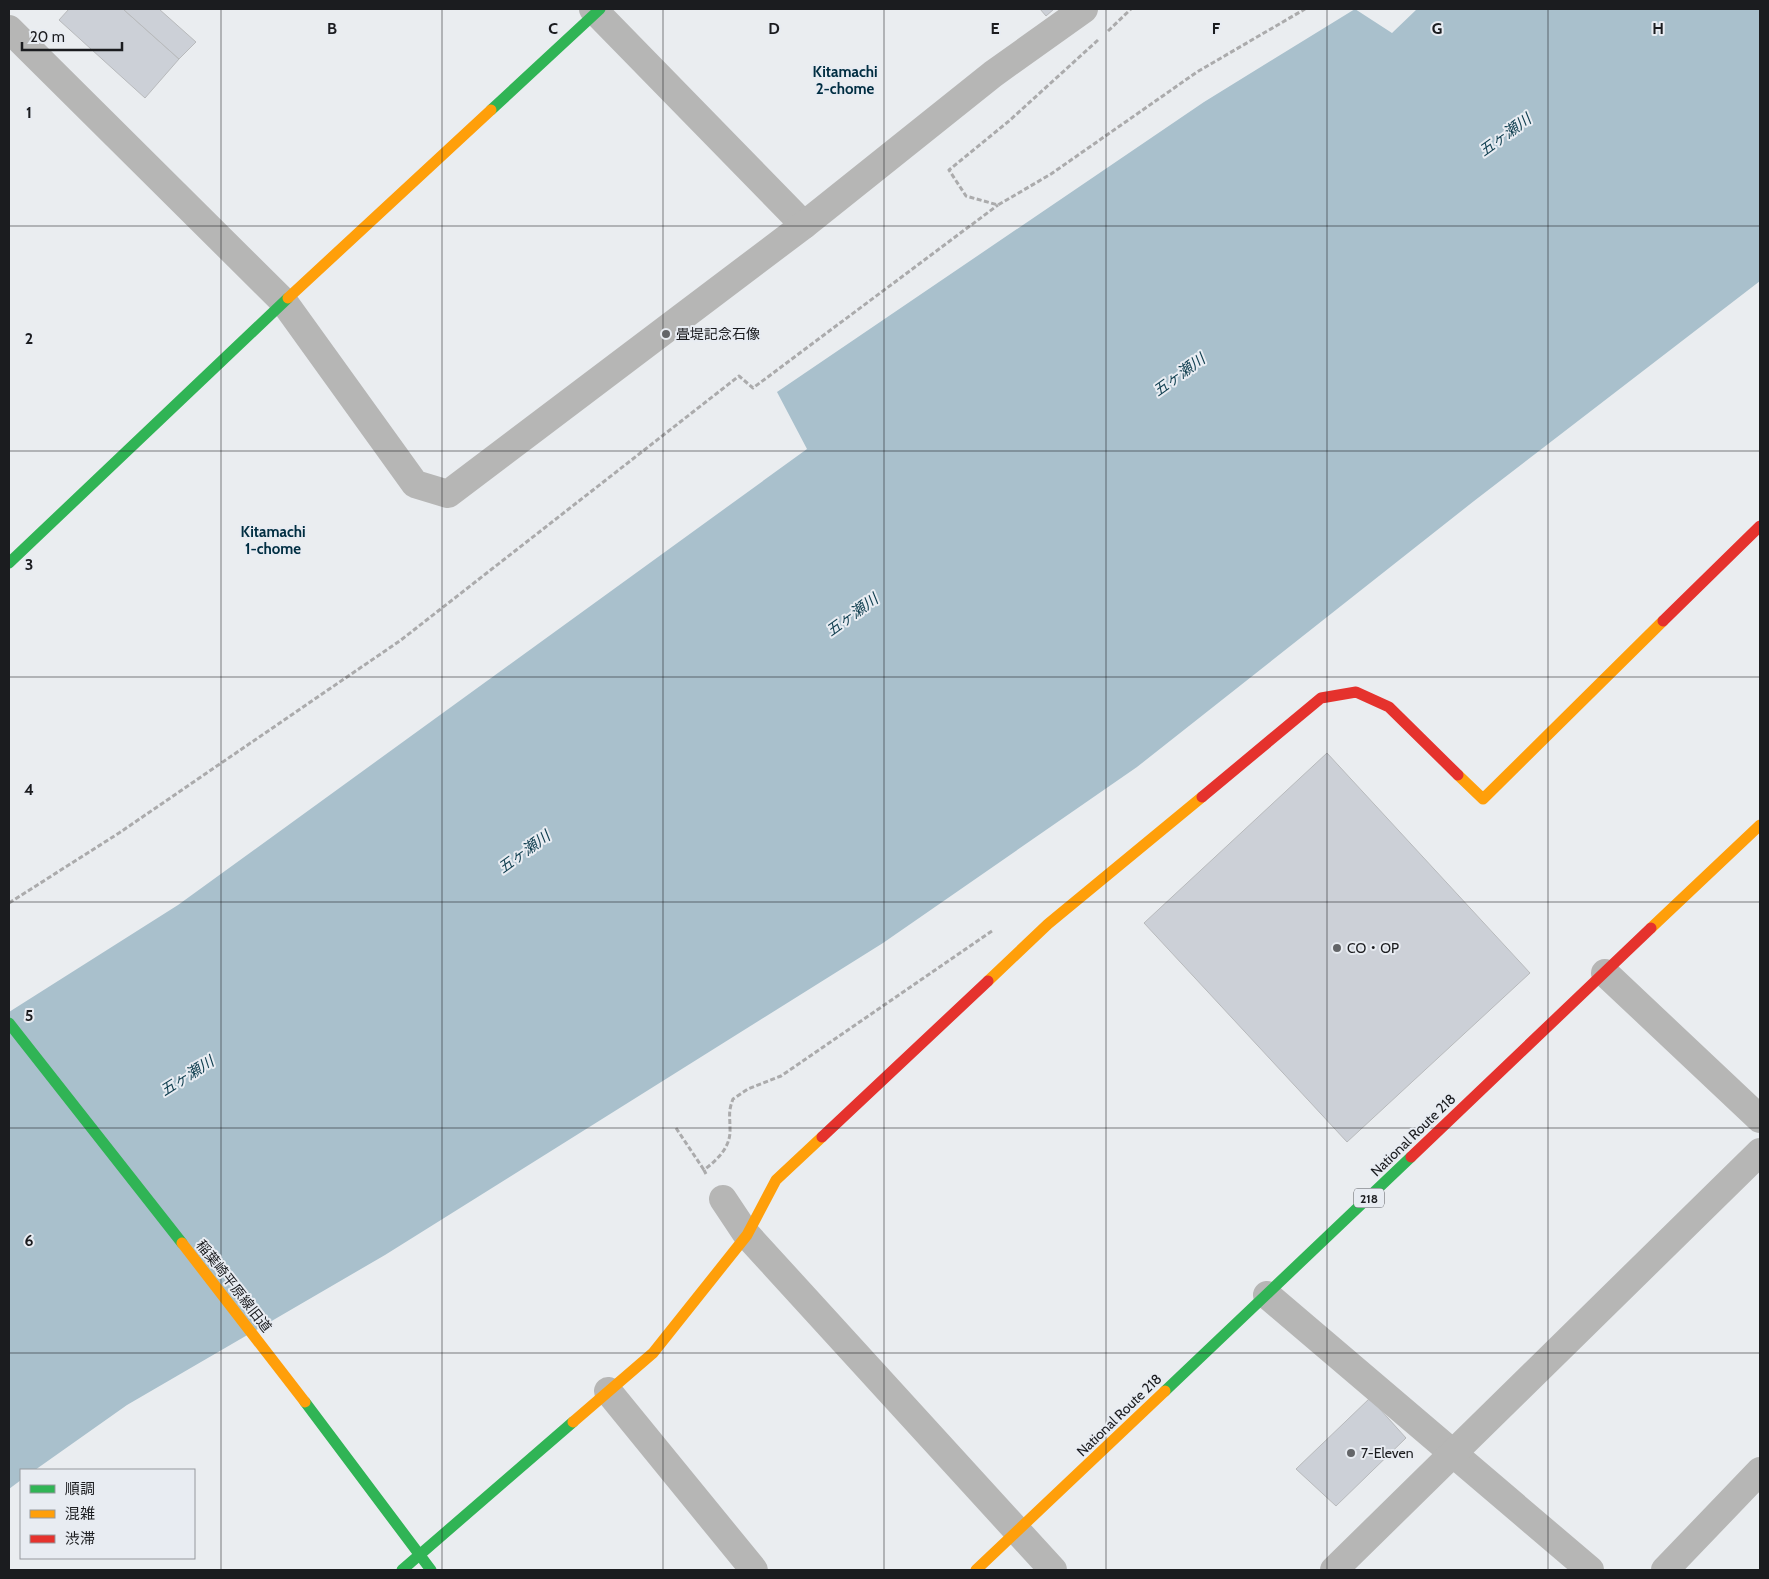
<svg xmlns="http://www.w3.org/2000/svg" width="1769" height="1579" viewBox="0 0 1769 1579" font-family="Cabin,'Noto Sans JP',sans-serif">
	<rect width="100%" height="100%" fill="#eaedf0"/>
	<path fill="#a9c0cc" d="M 1355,9 L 1392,33 L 1417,9 L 1760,9 L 1760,281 L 1474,501 L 1137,767 L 883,943 L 385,1255 L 127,1405 L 35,1470 L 21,1470 L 21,1480 L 9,1489 L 9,1012 L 178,905 L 807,449 L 777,392 L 1204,102 Z"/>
	<g fill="#ccd0d7" stroke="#b8babc">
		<path d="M 69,9 L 123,9 L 179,59 L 145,98 L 59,20 Z"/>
		<path d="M 123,9 L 159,9 L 196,42 L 179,59 Z"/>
		<path d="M 1040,9 L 1054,9 L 1046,16 Z"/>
		<path d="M 1327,753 L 1530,973 L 1347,1142 L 1144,923 Z"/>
		<path d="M 1370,1398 L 1406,1438 L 1336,1506 L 1296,1469 Z"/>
	</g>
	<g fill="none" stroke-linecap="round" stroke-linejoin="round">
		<g stroke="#ababac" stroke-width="3" stroke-dasharray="5 2.5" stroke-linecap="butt">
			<path d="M 1108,31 L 1131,9"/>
			<path d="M 1098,40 L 1009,121 L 949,170 L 966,196 L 998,205 L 1051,174 L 1197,72 L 1305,9"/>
			<path d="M 9,903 L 119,833 L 401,640 L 739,376 L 753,388 L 998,205"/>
			<path d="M 676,1128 L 704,1170"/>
			<path d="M 706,1174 L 704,1170 C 717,1160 731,1147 730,1129 C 730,1115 728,1112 733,1099 L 748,1089 L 781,1076 L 992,931"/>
		</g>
		<g stroke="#b6b6b5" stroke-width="28">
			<path d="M 593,9 L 804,225"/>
			<path d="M 9,29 L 284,302 L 415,484 L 448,494 L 804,225 L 993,74 L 1084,9"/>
			<path d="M 1605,973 L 1760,1119"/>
			<path d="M 723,1199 L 747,1235 L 1053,1570"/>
			<path d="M 1267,1295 L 1590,1570"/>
			<path d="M 608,1391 L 754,1570"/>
			<path d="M 1334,1570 L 1760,1152"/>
			<path d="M 1665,1570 L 1760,1471"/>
		</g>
		<g stroke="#30b455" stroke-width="11">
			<path d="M 491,110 L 600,9"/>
			<path d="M 9,563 L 288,298"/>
			<path d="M 9,1023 L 182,1243"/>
			<path d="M 1165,1391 L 1411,1157"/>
			<path d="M 305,1402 L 431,1570"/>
			<path d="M 402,1570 L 573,1422"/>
		</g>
		<g stroke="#ff9f0a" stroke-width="11">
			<path d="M 288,298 L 491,110"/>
			<path d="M 1458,775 L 1483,799 L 1663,621"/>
			<path d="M 1651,928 L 1760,825"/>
			<path d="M 988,981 L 1048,924 L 1202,797"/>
			<path d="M 182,1243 L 305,1402"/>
			<path d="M 573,1422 L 653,1353 L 747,1235 L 776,1180 L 822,1137"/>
			<path d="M 976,1570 L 1165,1391"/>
		</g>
		<g stroke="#e5322d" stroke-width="11">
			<path d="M 1663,621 L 1760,526"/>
			<path d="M 1202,797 L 1321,698 L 1356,692 L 1389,707 L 1458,775"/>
			<path d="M 822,1137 L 988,981"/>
			<path d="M 1411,1157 L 1651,928"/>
		</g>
	</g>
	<path fill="none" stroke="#1b1c1f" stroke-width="1" stroke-opacity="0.55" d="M 221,9 L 221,1570M 442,9 L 442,1570M 663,9 L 663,1570M 884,9 L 884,1570M 1106,9 L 1106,1570M 1327,9 L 1327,1570M 1548,9 L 1548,1570M 9,226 L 1760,226M 9,451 L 1760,451M 9,677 L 1760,677M 9,902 L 1760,902M 9,1128 L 1760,1128M 9,1353 L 1760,1353"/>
	<g fill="#636568" stroke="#e8ecf2" stroke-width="2">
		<circle cx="666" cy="334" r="5"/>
		<circle cx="1337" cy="948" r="5"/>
		<circle cx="1351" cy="1453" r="5"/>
	</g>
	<g text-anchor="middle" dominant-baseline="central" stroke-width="4" stroke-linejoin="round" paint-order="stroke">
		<rect fill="#e8ecf2" stroke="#585a5e" stroke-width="1" x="1354" y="1188.5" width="30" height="19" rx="4"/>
		<g font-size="12" font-weight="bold" fill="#1b1c1f">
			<text x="1369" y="1198">218</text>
		</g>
		<g font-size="14" fill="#1b1c1f" stroke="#e8ecf2" text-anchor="start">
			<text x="676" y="334">畳堤記念石像</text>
			<text x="1347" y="948">CO・OP</text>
			<text x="1361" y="1453">7-Eleven</text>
		</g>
		<g font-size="14" fill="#1b1c1f" stroke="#e8ecf2">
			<text transform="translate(1413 1135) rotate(-44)">National Route 218</text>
			<text transform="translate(234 1286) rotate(52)">稲葉崎平原線旧道</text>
			<text transform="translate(1119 1415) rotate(-44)">National Route 218</text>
		</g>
		<g font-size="15" font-weight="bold" fill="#002e42" stroke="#e8ecf2">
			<text x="845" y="72">Kitamachi<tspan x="845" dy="17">2-chome</tspan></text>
			<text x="273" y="532">Kitamachi<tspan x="273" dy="17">1-chome</tspan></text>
		</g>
		<g font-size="15" font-style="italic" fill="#0d3c4d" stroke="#e8ecf2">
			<text transform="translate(1505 135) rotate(-36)">五ヶ瀬川</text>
			<text transform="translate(1179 375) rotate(-36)">五ヶ瀬川</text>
			<text transform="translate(852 615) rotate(-36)">五ヶ瀬川</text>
			<text transform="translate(524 852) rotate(-36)">五ヶ瀬川</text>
			<text transform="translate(187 1076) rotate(-32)">五ヶ瀬川</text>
		</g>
	</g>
	<g font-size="16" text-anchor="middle" font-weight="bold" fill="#1b1c1f" stroke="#e8ecf2" stroke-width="4" stroke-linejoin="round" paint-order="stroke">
		<text x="332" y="34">B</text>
		<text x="553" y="34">C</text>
		<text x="774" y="34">D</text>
		<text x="995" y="34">E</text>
		<text x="1216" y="34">F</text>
		<text x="1437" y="34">G</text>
		<text x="1658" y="34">H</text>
		<text x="29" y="118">1</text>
		<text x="29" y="344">2</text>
		<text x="29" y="570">3</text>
		<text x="29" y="795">4</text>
		<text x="29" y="1021">5</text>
		<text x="29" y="1246">6</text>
	</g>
	<rect width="1769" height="1579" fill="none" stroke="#1b1c1f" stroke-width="20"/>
	<rect x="20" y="1469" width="175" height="90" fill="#e8ecf2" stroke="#96999e"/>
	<rect x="30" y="1485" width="25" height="8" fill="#30b455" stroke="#96999e"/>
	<text x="65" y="1494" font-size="15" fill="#1b1c1f">順調</text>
	<rect x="30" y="1510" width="25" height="8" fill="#ff9f0a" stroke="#96999e"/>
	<text x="65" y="1519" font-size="15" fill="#1b1c1f">混雑</text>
	<rect x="30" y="1535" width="25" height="8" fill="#e5322d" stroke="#96999e"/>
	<text x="65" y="1544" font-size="15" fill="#1b1c1f">渋滞</text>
	<path d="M22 42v8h100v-8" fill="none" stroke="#1b1c1f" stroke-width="2.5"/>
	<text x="30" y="42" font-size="15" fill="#1b1c1f" stroke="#e8ecf2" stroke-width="4" paint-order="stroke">20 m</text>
</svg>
